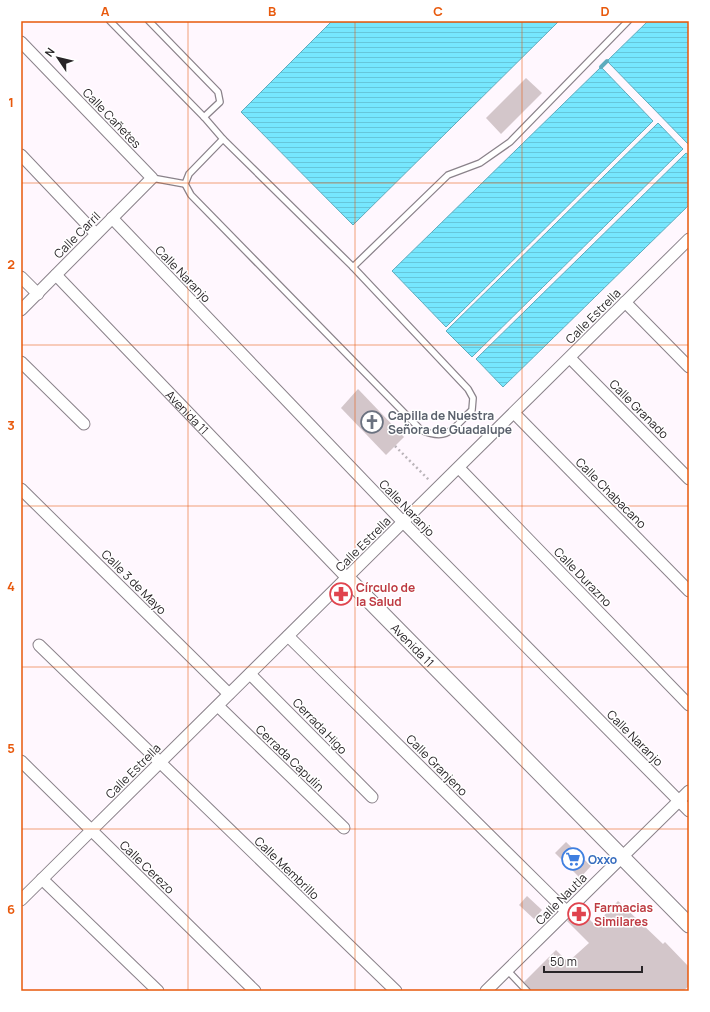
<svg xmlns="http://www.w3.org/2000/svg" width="710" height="1012" viewBox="0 0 710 1012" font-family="Manrope,sans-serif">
	<defs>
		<pattern id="water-rules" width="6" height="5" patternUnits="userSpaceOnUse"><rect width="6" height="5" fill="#76e7fe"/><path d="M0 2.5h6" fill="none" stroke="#66c6da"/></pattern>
	</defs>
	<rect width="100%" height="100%" fill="#fff7fe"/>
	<g fill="url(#water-rules)" stroke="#5facbe">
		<path d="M 332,21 L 559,21 L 353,225 L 241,112 Z"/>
		<path d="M 648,21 L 689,21 L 689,145 L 607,61 Z"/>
		<path d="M 601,67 L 653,121 L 446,327 L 392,271 Z"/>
		<path d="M 658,123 L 683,149 L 472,357 L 446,331 Z"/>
		<path d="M 686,153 L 689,155 L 689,205 L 503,387 L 476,359 Z"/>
	</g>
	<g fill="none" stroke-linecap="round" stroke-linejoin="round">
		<path stroke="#5facbe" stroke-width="4" d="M 601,67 L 607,61"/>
	</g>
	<g fill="#d3c6ca">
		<path d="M 526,78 L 542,93 L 501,134 L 486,118 Z"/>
		<path d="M 358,389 L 404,437 L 386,455 L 341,408 Z"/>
		<path d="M 566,842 L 591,866 L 580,878 L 555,853 Z"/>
		<path d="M 527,896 L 542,910 L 534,919 L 519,905 Z"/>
		<path d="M 618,901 L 663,944 L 665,942 L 689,967 L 689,986 L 683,991 L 531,991 L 524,982 L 556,950 L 568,962 L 589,943 L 567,921 L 579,909 L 595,925 Z"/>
	</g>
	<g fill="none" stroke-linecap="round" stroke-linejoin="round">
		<g stroke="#8a828a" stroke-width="8">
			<g id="lane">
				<path d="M 110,21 L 204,117 L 223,139 L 353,267"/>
				<path d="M 149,21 L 218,92 L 220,102 L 204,117"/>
				<path d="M 223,139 L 189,174 L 185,184 L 191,195 L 421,430 C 449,442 453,428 472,410 L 473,398 L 468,389 L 353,267 L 448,175 L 480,163 L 510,142 L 628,21"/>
				<path d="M 152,178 L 185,184"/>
				<path d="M 507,970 L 527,991"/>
			</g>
		</g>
		<g stroke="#8a828a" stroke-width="13">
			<g id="street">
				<path d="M 21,42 L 152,178 L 21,310"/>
				<path d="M 21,155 L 96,234"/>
				<path d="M 112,218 L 403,522 L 689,811"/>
				<path id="s1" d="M 56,275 L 347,578"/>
				<path d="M 21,277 L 38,294"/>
				<path d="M 625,302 L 689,367"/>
				<path d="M 570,358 L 689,479"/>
				<path d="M 21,362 L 84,424"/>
				<path d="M 514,413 L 689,591"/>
				<path d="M 459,468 L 689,705"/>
				<path d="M 21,489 L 229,694"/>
				<path d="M 288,636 L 567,912"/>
				<path d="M 39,645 L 396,991"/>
				<path d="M 250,674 L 372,797"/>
				<path d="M 218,706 L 344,828"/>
				<path d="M 21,761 L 255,991"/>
				<path d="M 42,879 L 158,991"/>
				<path d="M 21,900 L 689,239"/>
				<path d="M 486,991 L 689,791"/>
			</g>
		</g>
		<g stroke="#8a828a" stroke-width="17">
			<g id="secondary">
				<path id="s2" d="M 347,578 L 689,925"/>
			</g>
		</g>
		<path stroke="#bbb5ba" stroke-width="2.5" stroke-dasharray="2 3" stroke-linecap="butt" d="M 395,446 L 430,481"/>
		<use href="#lane" stroke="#fff" stroke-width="5.5"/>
		<use href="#street" stroke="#fff" stroke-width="11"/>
		<use href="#secondary" stroke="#fff" stroke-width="15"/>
	</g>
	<path fill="none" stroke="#e8590c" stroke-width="1" stroke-opacity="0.55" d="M 188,21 L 188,991M 355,21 L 355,991M 522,21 L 522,991M 21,183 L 689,183M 21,345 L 689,345M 21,506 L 689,506M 21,667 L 689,667M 21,829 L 689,829"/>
	<defs>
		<g id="church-ring" transform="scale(1.15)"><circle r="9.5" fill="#fff" stroke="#6b7280" stroke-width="1.5"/><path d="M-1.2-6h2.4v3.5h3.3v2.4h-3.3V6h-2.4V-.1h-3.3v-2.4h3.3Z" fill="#6b7280"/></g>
		<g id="pharmacy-ring" transform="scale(1.15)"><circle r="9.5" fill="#fff" stroke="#e0444e" stroke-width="1.5"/><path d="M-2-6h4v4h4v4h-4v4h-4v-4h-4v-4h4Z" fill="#e0444e"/></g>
		<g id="supermarket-ring" transform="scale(1.15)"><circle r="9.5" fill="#fff" stroke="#3f7fe0" stroke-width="1.5"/><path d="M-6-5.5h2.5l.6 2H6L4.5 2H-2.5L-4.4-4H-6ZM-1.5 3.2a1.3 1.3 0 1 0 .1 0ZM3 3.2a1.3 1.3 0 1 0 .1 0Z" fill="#3f7fe0"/></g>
	</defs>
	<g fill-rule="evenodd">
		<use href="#church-ring" x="372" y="422"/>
		<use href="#pharmacy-ring" x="341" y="594"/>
		<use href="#supermarket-ring" x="573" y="859"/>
		<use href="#pharmacy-ring" x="579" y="914"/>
	</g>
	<g text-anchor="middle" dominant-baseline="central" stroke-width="3" stroke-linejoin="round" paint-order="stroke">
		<g font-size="12" fill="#282427" stroke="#fff">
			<text transform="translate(112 118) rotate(46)">Calle Cañetes</text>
			<text transform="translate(77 235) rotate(-45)">Calle Carril</text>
			<text transform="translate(183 274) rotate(46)">Calle Naranjo</text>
			<text transform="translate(593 316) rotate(-45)">Calle Estrella</text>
			<text transform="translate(639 409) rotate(45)">Calle Granado</text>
			<text stroke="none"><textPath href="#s1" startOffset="190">Avenida 11</textPath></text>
			<text transform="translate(611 493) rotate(45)">Calle Chabacano</text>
			<text transform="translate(407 508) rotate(46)">Calle Naranjo</text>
			<text transform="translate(363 544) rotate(-45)">Calle Estrella</text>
			<text transform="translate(583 577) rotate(46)">Calle Durazno</text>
			<text transform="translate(134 582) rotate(45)">Calle 3 de Mayo</text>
			<text stroke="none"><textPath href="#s2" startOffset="94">Avenida 11</textPath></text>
			<text transform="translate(320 726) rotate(46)">Cerrada Higo</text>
			<text transform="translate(635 738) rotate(45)">Calle Naranjo</text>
			<text transform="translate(290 758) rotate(44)">Cerrada Capulín</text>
			<text transform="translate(437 765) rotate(45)">Calle Granjeno</text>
			<text transform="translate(133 771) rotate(-45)">Calle Estrella</text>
			<text transform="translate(147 867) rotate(44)">Calle Cerezo</text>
			<text transform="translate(287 868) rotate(44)">Calle Membrillo</text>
			<text transform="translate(561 899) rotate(-45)">Calle Nautla</text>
		</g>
		<g font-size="12" font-weight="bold" fill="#5b616d" stroke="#fff" text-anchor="start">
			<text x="388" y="415">Capilla de Nuestra<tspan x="388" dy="14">Señora de Guadalupe</tspan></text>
		</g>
		<g font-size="12" font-weight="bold" fill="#be3a42" stroke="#fff" text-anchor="start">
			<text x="356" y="587">Círculo de<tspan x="356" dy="14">la Salud</tspan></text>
			<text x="594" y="907">Farmacias<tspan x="594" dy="14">Similares</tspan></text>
		</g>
		<g font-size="12" font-weight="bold" fill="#366cbe" stroke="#fff" text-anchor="start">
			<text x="588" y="859">Oxxo</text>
		</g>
	</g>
	<rect width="710" height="1012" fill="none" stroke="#ffffff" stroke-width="44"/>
	<g transform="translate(58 58) rotate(305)" stroke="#ffffff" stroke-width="3" paint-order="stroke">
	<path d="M0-3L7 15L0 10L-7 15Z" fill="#282427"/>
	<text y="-6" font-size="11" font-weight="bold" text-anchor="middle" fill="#282427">N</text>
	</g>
	<path d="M544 966v6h98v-6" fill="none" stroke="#282427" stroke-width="2"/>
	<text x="550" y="966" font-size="12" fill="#282427" stroke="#ffffff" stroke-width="3" paint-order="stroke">50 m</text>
	<rect x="22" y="22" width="666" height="968" fill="none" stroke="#e8590c" stroke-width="1.5"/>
	<g font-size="13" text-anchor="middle" font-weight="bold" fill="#e8590c">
		<text x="105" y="16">A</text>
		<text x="272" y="16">B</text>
		<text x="438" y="16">C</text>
		<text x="605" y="16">D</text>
		<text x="11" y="107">1</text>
		<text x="11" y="269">2</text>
		<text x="11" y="430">3</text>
		<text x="11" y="591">4</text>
		<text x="11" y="753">5</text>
		<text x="11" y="914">6</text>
	</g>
</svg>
